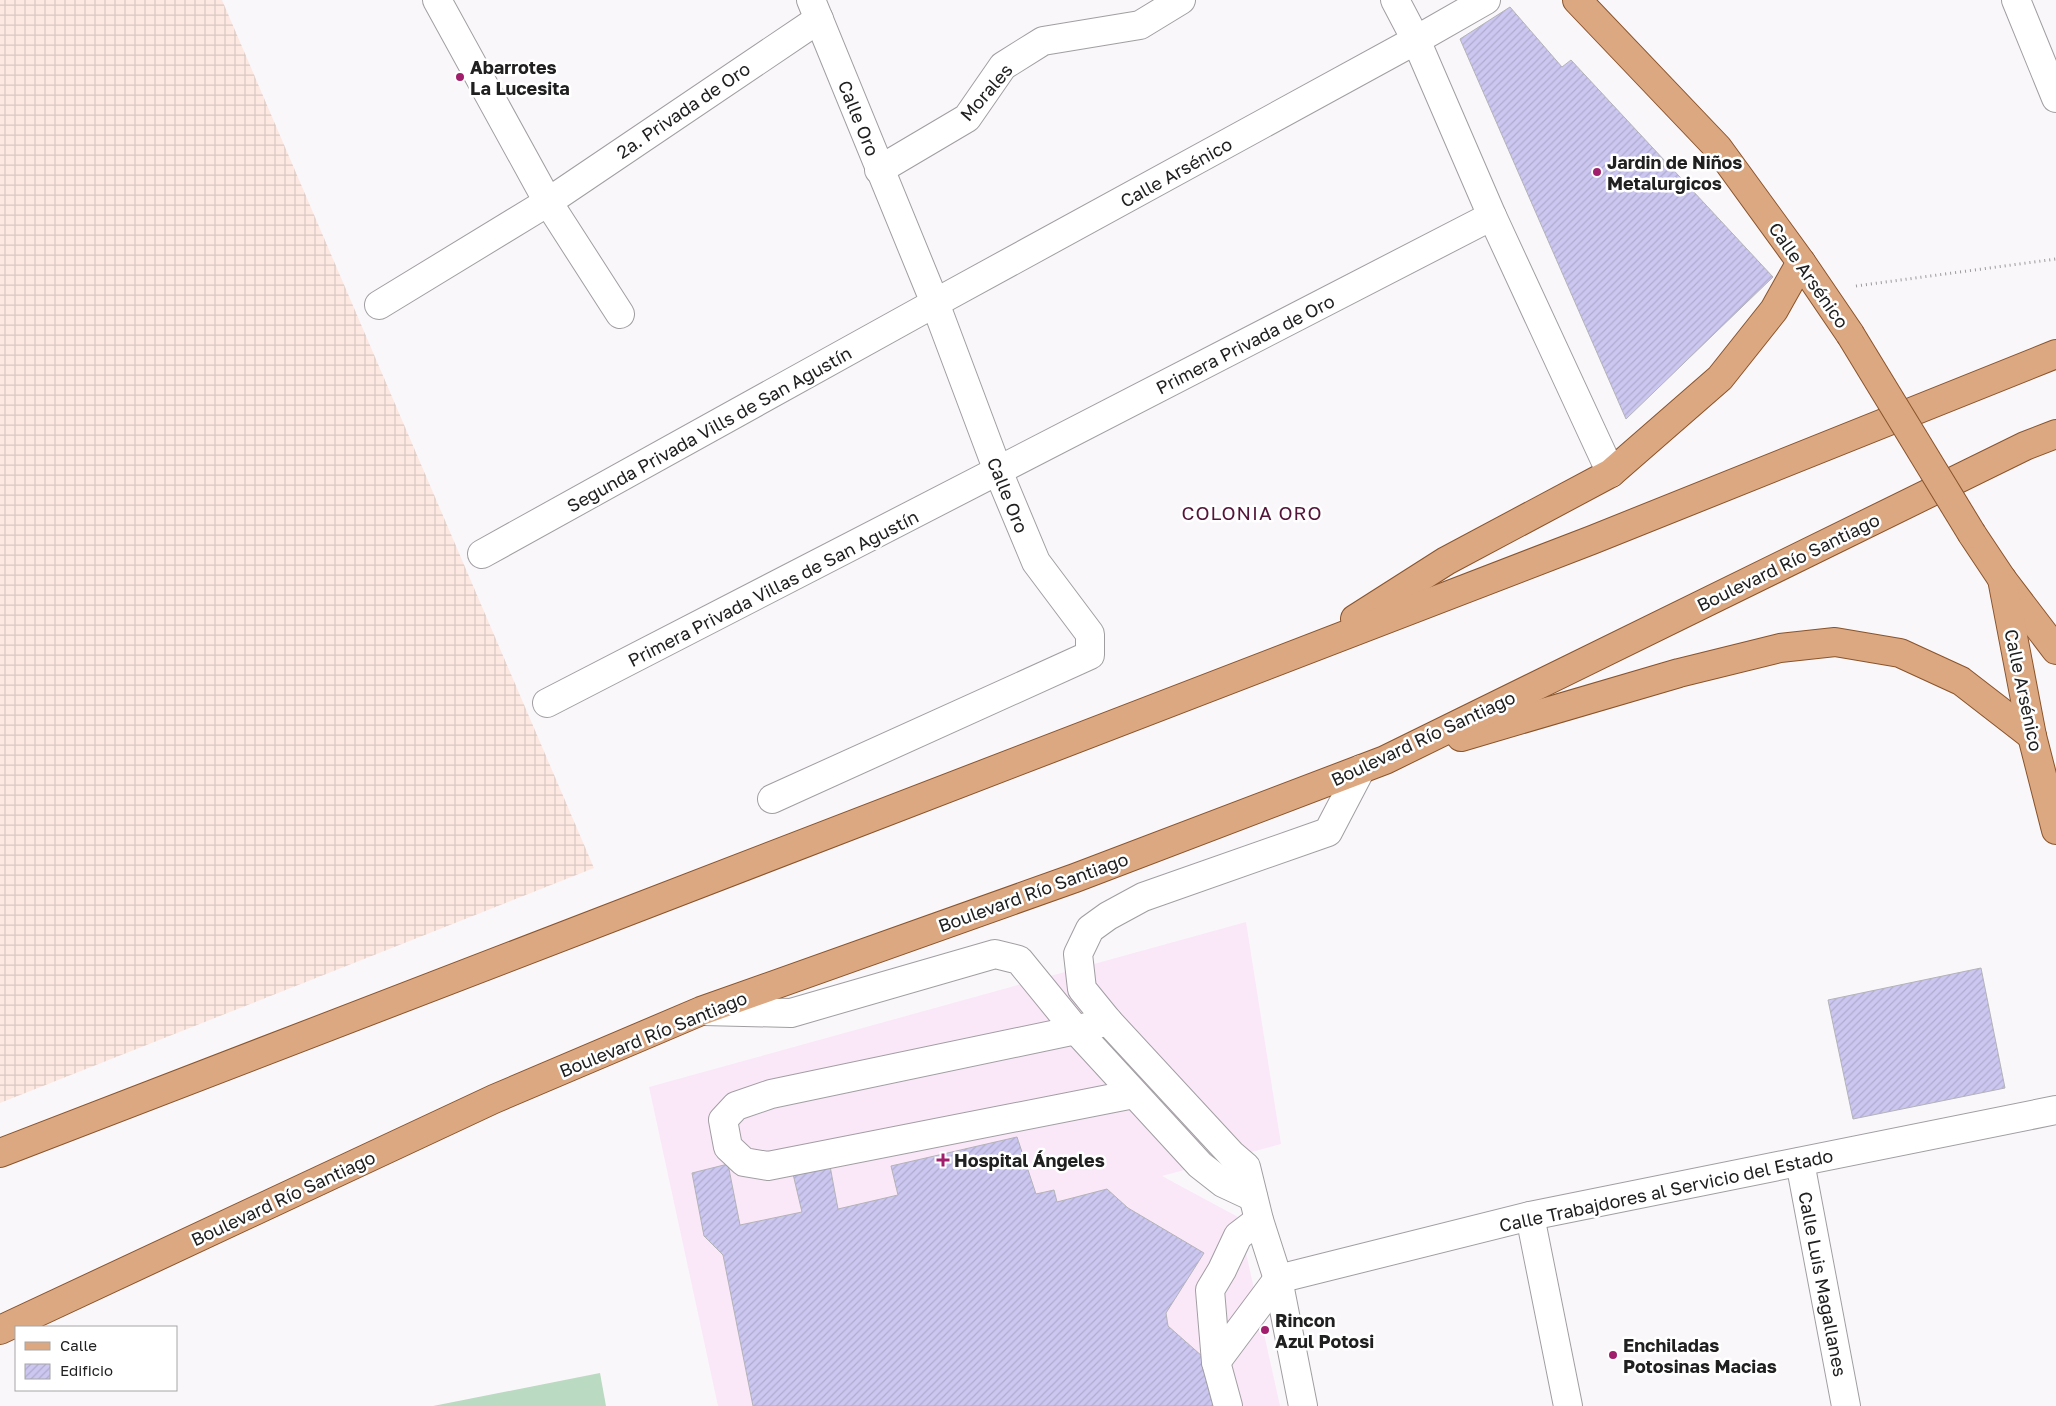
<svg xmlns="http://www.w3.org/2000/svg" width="2056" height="1406" viewBox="0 0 2056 1406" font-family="'Golos Text',sans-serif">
	<defs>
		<pattern id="industrial-grid" width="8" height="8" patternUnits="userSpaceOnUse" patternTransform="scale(1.25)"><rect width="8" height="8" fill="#fde9e2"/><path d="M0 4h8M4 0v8" fill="none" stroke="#d9c8c2"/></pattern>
		<pattern id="building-hatch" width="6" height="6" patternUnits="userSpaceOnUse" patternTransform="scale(1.25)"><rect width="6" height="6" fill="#ccc7f0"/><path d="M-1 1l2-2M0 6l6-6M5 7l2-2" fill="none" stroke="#afabce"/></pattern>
	</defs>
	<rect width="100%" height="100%" fill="#faf7fb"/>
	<path fill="url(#industrial-grid)" d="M 0,0 L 222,0 L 594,868 L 0,1103 Z"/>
	<path fill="#fae8f9" d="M 1246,922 L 1281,1144 L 1162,1176 L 1238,1217 L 1280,1406 L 718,1406 L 649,1087 Z"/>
	<path fill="#bbdac2" d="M 600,1373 L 606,1406 L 433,1406 Z"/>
	<g fill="url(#building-hatch)" stroke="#b4b3b7">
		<path d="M 1510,7 L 1562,67 L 1571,60 L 1773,277 L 1626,419 L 1460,39 Z"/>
		<path d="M 1981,968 L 2005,1088 L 1853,1119 L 1828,1000 Z"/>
		<path d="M 1017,1137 L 1036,1194 L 1054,1190 L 1057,1202 L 1107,1189 L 1128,1208 L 1204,1253 L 1166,1313 L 1168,1326 L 1211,1364 L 1219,1406 L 753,1406 L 723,1255 L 704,1236 L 692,1173 L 728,1164 L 740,1225 L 802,1212 L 793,1174 L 830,1166 L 838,1209 L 898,1195 L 891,1166 Z"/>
	</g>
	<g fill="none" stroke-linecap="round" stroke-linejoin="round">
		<g stroke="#a19ea2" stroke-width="30">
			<g id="minor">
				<path d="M 437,0 L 548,202 L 620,314"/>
				<path d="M 1395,0 L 1416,40 L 1492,216 L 1611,473"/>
				<path d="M 2016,0 L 2056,98"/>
				<path d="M 879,170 L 967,118 L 1003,66 L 1043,41 L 1140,25 L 1181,0"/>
				<path d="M 379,305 L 548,202 L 819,19"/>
				<path d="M 482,554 L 935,303 L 1416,40 L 1486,0"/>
				<path d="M 547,703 L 1492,216"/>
				<path d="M 772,799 L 1090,655 L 1090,634 L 1036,562 L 998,471 L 935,303 L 811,0"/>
				<path d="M 703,1011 L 791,1013 L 995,954 L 1019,960 L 1076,1030 L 1200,1165 L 1223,1183 L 1253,1197"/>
				<path d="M 1108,1021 L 1076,1030 L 771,1094 L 736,1106 L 723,1120 L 728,1147 L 744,1162 L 768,1166 L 1134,1094"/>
				<path d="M 1800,1162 L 1846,1406"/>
				<path d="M 1530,1216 L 1568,1406"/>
				<path d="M 1278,1279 L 1530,1216 L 2056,1110"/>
				<path d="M 1216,1362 L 1278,1279"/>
				<path d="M 1228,1406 L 1216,1362 L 1210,1290 L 1222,1270 L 1238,1236 L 1259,1220"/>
				<path d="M 1303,1406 L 1278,1279 L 1259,1220 L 1246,1167 L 1232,1155 L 1108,1021 L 1082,989 L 1078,954 L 1090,929 L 1108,916 L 1143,897 L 1328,832 L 1361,769"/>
			</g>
		</g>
		<g stroke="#8a5329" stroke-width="30">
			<g id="major">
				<path d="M 1577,0 L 1718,148 L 1801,262 L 1850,334"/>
				<path d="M 1972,534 L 2002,579 L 2056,650"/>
				<path d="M 2002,579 L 2032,736 L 2056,830"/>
				<path d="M 1355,619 L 1446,561 L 1611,473 L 1720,378 L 1774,310 L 1801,262"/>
				<path d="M 1461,737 L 1679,673 L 1780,648 L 1835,642 L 1900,653 L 1961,681 L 2032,736"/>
				<path d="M 0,1153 L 1592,540 L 2056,354"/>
				<path d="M 0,1330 L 494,1099 L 701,1011 L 1075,878 L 1385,760 L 2025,446 L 2056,434"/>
			</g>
		</g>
		<path stroke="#9b999c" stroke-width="3" stroke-dasharray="1 4" stroke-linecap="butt" d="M 1856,286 L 2056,259"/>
		<use href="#minor" stroke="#fff" stroke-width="28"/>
		<use href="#major" stroke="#dba882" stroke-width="28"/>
		<g stroke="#8a5329" stroke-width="30" stroke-linecap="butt">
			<path id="major-bridge" d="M 1850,334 L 1972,534"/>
		</g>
		<use href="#major-bridge" stroke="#dba882" stroke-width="28"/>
	</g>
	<g fill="#a11e6d" stroke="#fff" stroke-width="2">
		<circle cx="460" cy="77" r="5"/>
		<circle cx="1597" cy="172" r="5"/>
		<path d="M940.5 1152.5h5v5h5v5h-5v5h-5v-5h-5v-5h5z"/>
		<circle cx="1265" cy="1330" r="5"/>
		<circle cx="1613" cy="1355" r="5"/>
	</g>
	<g text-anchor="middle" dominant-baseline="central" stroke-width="5" stroke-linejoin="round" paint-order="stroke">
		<g font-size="18" font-weight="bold" fill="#212021" stroke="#fff" text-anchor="start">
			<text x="470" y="67">Abarrotes<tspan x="470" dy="21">La Lucesita</tspan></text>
			<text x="1607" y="162">Jardin de Niños<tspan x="1607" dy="21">Metalurgicos</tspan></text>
			<text x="954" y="1160">Hospital Ángeles</text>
			<text x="1275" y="1320">Rincon<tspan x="1275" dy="21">Azul Potosi</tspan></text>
			<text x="1623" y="1345">Enchiladas<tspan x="1623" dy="21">Potosinas Macias</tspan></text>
		</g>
		<g font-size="18" fill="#212021" stroke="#fff">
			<text transform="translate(986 92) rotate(-49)">Morales</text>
			<text transform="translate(683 110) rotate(-34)">2a. Privada de Oro</text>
			<text transform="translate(859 118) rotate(68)">Calle Oro</text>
			<text transform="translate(1176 172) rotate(-29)">Calle Arsénico</text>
			<text transform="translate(1809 275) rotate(55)">Calle Arsénico</text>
			<text transform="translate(1245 344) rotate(-27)">Primera Privada de Oro</text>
			<text transform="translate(709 429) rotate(-29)">Segunda Privada Vills de San Agustín</text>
			<text transform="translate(1008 495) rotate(68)">Calle Oro</text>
			<text transform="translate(1788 562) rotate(-26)">Boulevard Río Santiago</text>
			<text transform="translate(773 588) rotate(-27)">Primera Privada Villas de San Agustín</text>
			<text transform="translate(2024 690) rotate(78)">Calle Arsénico</text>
			<text transform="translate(1423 738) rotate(-25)">Boulevard Río Santiago</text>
			<text transform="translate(1033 892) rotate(-20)">Boulevard Río Santiago</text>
			<text transform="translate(653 1034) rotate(-22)">Boulevard Río Santiago</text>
			<text transform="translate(1666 1190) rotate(-12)">Calle Trabajdores al Servicio del Estado</text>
			<text transform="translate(283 1198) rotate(-25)">Boulevard Río Santiago</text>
			<text transform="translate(1823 1284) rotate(79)">Calle Luis Magallanes</text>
		</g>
		<g font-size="19" letter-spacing="1" fill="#531538" stroke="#fff">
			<text x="1252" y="512">COLONIA ORO</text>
		</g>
	</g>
	<rect x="15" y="1326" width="162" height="65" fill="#ffffff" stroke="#a6a6a6"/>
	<rect x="25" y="1342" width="25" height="8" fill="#dba882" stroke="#a6a6a6"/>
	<text x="60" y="1351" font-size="15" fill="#212021">Calle</text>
	<rect x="25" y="1364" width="25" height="15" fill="url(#building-hatch)" stroke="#a6a6a6"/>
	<text x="60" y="1376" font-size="15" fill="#212021">Edificio</text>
</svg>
